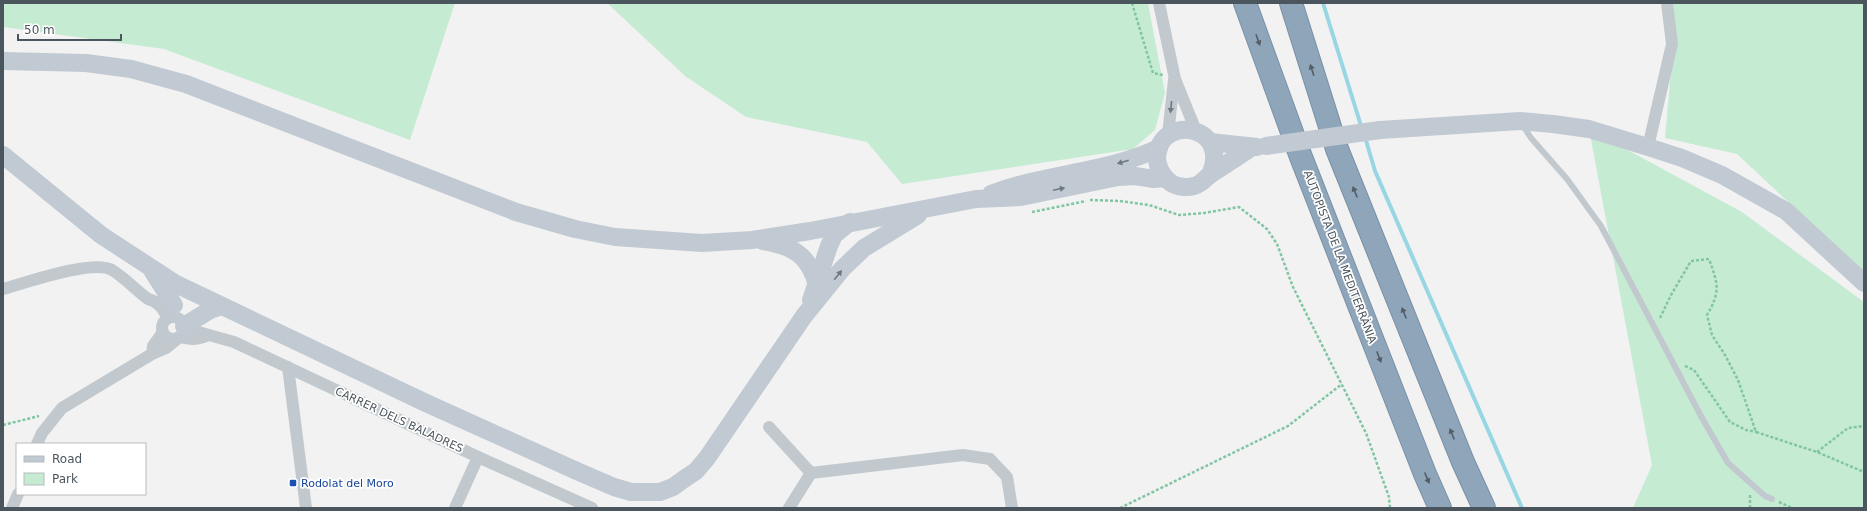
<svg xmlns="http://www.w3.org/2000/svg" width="1867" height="511" viewBox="0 0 1867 511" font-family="'DejaVu Sans',sans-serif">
	<rect width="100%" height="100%" fill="#f3f2f2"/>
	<g fill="#c6ebd3">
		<path d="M 3,3 L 455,3 L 410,140 L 164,49 L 3,27 Z"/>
		<path d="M 607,3 L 1148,3 L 1165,93 L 1155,130 L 1133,149 L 902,184 L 867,142 L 746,117 L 685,76 Z"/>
		<path d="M 1666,3 L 1864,3 L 1864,273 L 1737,154 L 1665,138 L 1674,37 Z"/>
		<path d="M 1589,129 L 1742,212 L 1864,302 L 1864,508 L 1633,508 L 1652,465 Z"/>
	</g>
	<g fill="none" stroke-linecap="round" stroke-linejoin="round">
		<g stroke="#98d6e3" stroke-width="4">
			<path d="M 1323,3 L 1362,129"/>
			<path d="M 1365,137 L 1375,171 L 1522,508"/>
		</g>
		<g stroke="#7a90a6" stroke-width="24">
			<g id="highway">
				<path d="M 1245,3 L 1301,157 L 1425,474 L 1440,508"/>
				<path d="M 1291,3 L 1337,149 L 1463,462 L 1484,508"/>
			</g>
		</g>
		<g stroke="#81c6a2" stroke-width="2.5" stroke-dasharray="3 2" stroke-linecap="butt">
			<path d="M 1132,3 L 1153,73 L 1163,75"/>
			<path d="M 1090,200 L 1120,201 L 1149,205 L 1179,215 L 1204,213 L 1239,207 L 1267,229 L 1277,244 L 1293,287 L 1366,433 L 1389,497 L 1390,508"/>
			<path d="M 1032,212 L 1086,201"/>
			<path d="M 1660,318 L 1671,295 L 1691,261 L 1709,259 C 1718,284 1721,291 1707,315 L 1712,335 L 1725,355 L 1738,380 L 1756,432 L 1817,452 L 1864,472"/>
			<path d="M 1685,366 L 1694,370 L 1730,422 L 1746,430 L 1757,432"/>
			<path d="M 3,425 L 39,416"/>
			<path d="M 1817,452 L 1848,428 L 1864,426"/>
			<path d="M 1779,502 L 1792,508"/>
			<path d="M 1120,508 L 1288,426 L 1342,384"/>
			<path d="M 1750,508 L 1750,495"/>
		</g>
		<path stroke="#c1c9ce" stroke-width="6" d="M 1522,124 L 1531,138 L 1567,179 L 1601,226 L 1702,418 L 1728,463 L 1765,496 L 1772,499"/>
		<g stroke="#c1c9ce" stroke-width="12">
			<path d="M 1159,3 L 1175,79 L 1196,131"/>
			<path d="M 1168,135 L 1174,80"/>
			<path d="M 1648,147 L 1672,44 L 1667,3"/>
			<path d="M 3,289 C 25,283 93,259 112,270 C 125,278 136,290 148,299 C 158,301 163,309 168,318"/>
			<circle cx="173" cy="328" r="11"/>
			<path d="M 184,331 L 191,330 L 234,342 L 478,457 L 592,508"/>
			<path d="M 180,337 C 190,340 197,340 206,336"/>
			<path d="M 152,354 L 153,346 L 163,332"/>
			<path d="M 288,367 L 306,508"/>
			<path d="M 769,427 L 811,473"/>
			<path d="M 37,444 L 42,433 L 62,408 L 152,354 L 166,348 L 177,339"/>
			<path d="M 811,473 L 963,455 L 990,459 L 1007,477 L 1012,508"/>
			<path d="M 12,508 L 18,494"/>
			<path d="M 455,508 L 478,457"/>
			<path d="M 789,508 L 811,473"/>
		</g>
		<g stroke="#c1cad3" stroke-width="18">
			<path d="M 3,61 L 86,63 L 131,69 L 186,84 L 516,212 L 575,229 L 615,237 L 702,243 L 752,240 L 810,231 L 976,199 L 1021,197 L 1118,177 L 1135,176 L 1154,179 L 1164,178"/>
			<path d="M 1380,130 L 1520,121 L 1553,124 L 1589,129 L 1648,147 L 1682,158 L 1722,175 L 1786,211 L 1864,283"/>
			<path d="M 1210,142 L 1257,147"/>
			<path d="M 3,155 L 101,235 L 176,284 L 426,403 L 579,472 L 614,487 L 631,492 L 660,492 L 673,487 L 684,479 L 696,471 L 707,458 L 804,316 L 842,269 L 864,248 L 918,215"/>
			<path d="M 1210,175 C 1232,125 1160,113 1157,157 C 1157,167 1162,176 1171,183 C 1177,187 1187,188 1194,186 C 1202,184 1205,178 1211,174 C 1225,165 1239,156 1252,147"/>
			<path d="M 991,194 C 1045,173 1106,173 1159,148"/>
			<path d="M 763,241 C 793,246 809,255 817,285"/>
			<path d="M 153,272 L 174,305"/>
			<path d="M 811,300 L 829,246 L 834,235 L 850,222"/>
			<path d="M 184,326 L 210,310 L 222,306"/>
		</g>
		<use href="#highway" stroke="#8fa5ba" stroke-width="22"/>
		<path stroke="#c1cad3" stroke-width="18" d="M 1266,146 L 1380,130"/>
	</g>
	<defs><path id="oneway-solid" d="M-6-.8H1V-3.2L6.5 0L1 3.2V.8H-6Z"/></defs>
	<g fill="#525d66">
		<use href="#oneway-solid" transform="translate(1258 40) rotate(70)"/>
		<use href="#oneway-solid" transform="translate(1312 70) rotate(-108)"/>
		<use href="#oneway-solid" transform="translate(1355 192) rotate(-112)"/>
		<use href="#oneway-solid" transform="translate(1404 313) rotate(-112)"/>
		<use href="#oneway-solid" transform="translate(1379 357) rotate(69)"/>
		<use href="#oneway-solid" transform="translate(1452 434) rotate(-112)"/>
		<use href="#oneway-solid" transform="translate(1427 478) rotate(67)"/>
	</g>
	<use fill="#6e787f" href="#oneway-solid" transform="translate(1171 107) rotate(96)"/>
	<g fill="#6e7880">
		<use href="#oneway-solid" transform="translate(1123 162) rotate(164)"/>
		<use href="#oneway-solid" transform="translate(1059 189) rotate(-12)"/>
		<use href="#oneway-solid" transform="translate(838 275) rotate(-51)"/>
	</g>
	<rect fill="#1a4fb4" stroke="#fff" stroke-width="1.5" x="289" y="479" width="8" height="8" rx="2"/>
	<g text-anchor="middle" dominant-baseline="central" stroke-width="3.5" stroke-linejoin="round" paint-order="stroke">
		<g font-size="11" fill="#4b555d" stroke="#fff">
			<text transform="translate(1340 257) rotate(69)">AUTOPISTA DE LA MEDITERRÀNIA</text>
			<text transform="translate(399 420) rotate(25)">CARRER DELS BALADRES</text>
		</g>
		<g font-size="11" fill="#164399" stroke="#fff" text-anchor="start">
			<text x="301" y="483">Rodolat del Moro</text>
		</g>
	</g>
	<rect width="1867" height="511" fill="none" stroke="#4b555d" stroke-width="8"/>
	<rect x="16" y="443" width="130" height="52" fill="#ffffff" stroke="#b7bbbe"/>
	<rect x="24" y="456" width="20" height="6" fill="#c1cad3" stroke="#b7bbbe"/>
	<text x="52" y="463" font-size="12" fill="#4b555d">Road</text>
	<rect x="24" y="473" width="20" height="12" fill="#c6ebd3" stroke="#b7bbbe"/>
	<text x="52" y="483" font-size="12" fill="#4b555d">Park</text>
	<path d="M18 34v6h103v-6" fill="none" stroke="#4b555d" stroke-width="2"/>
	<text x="24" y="34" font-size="12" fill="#4b555d" stroke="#ffffff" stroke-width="3" paint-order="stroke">50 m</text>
</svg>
